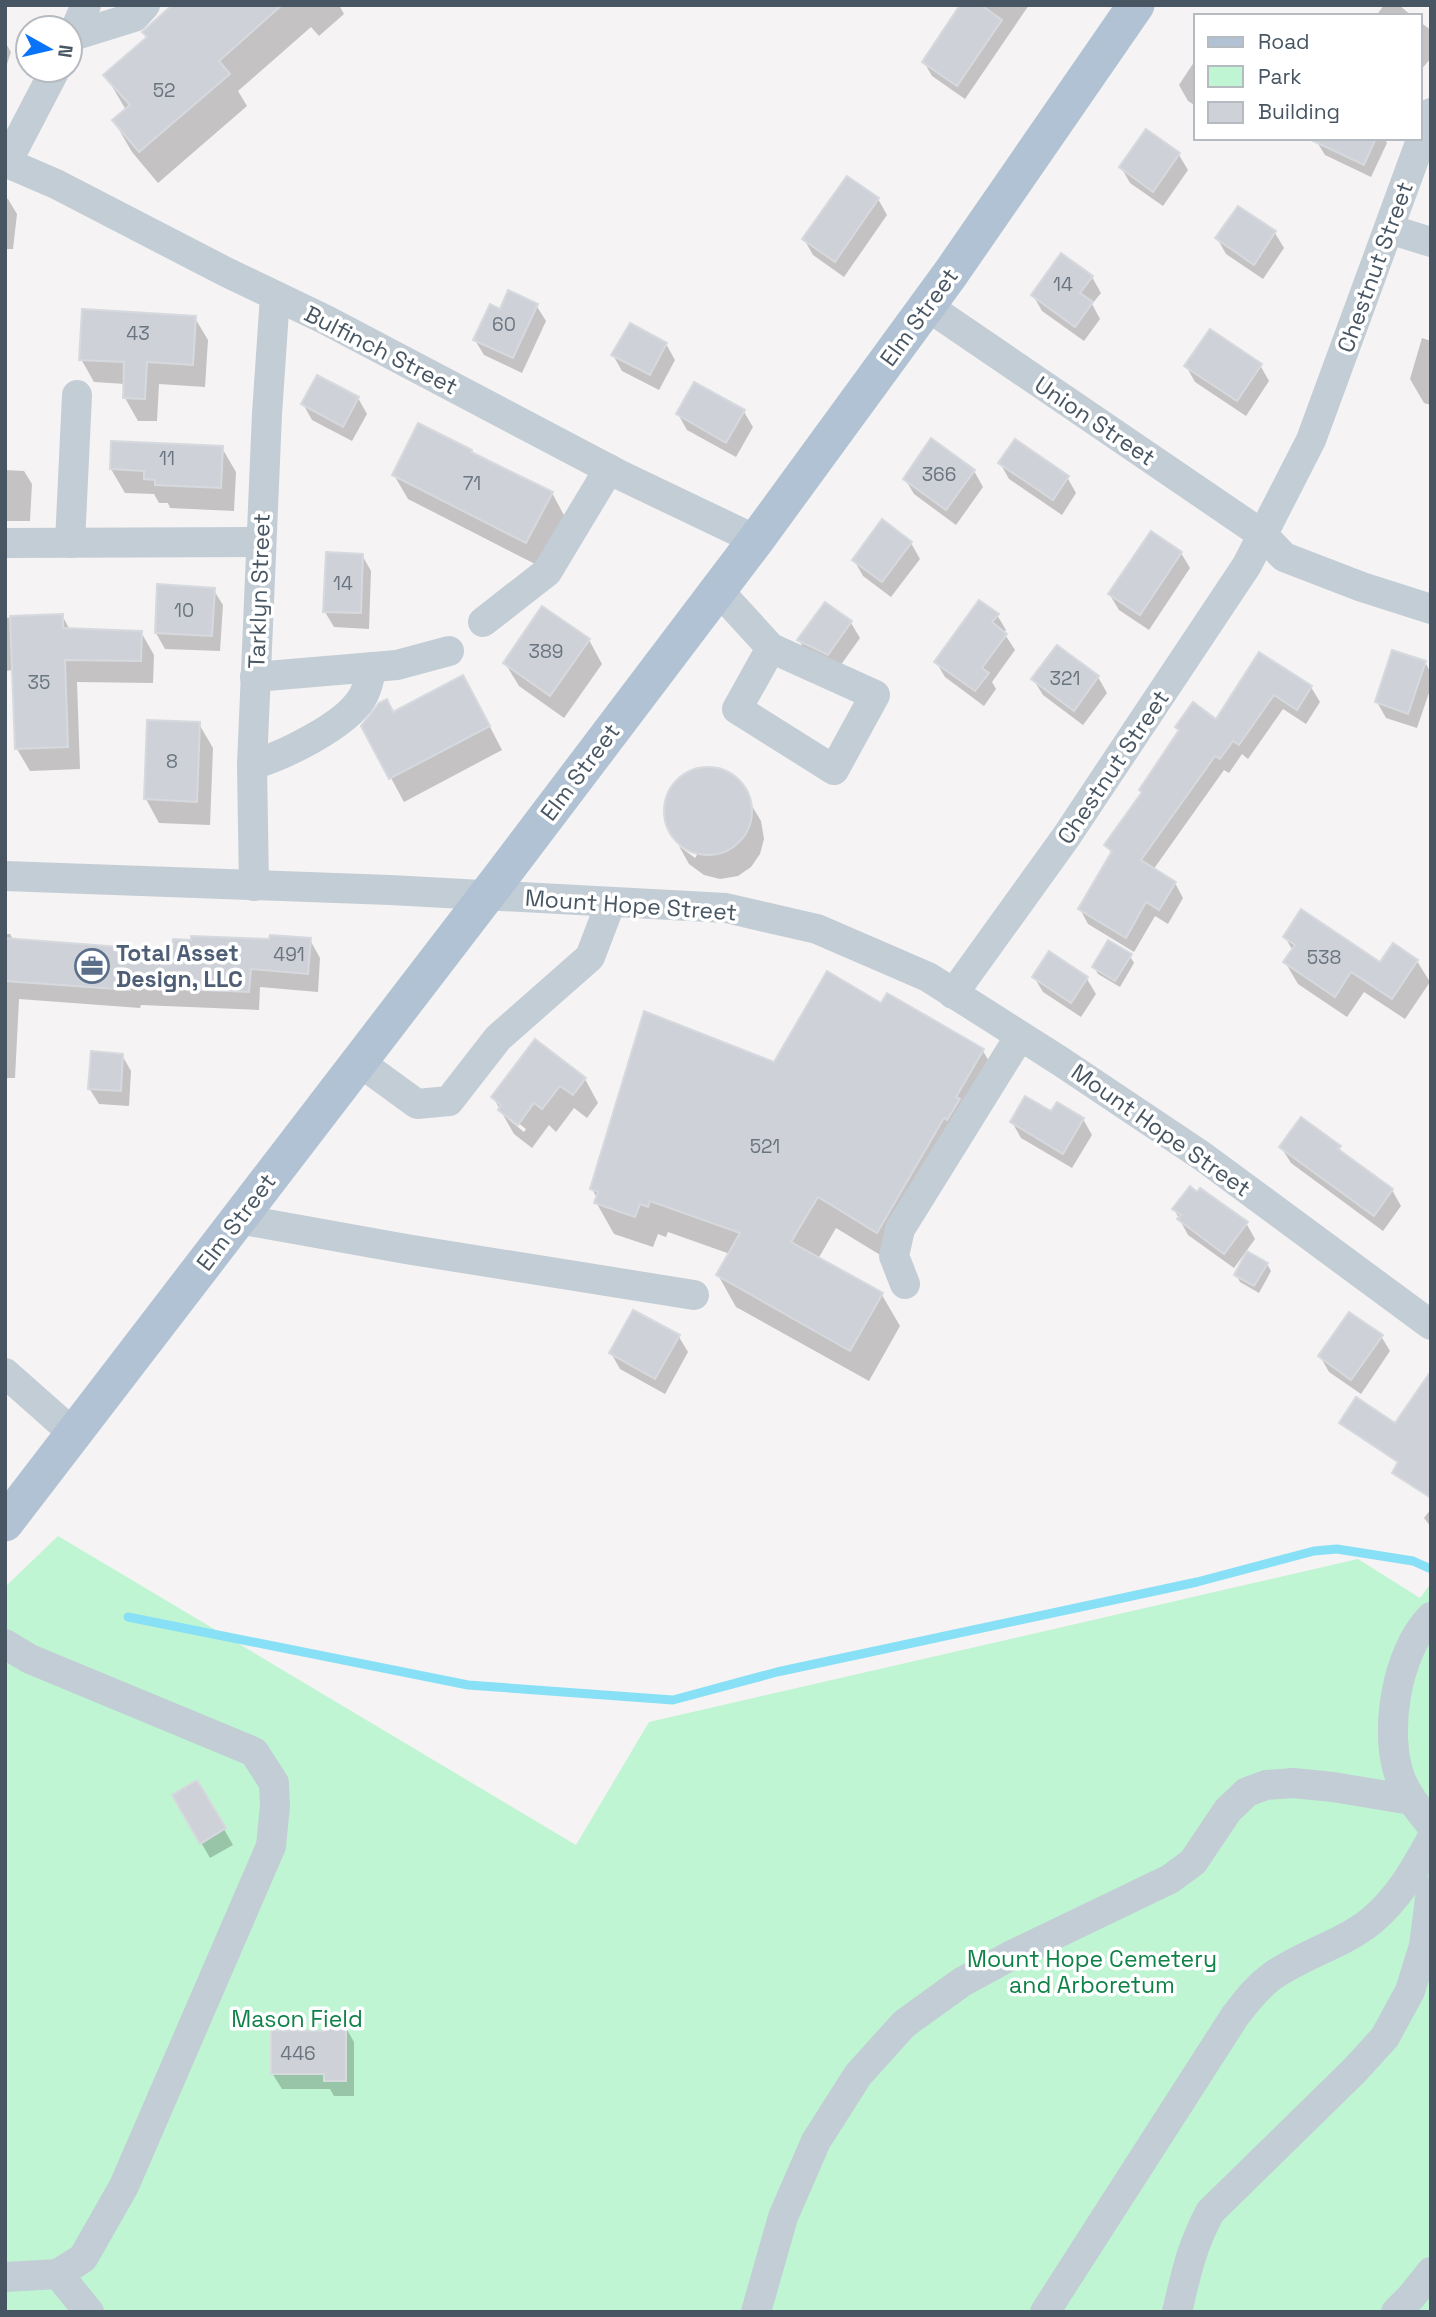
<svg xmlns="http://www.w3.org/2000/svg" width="1436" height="2317" viewBox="0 0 1436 2317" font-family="'Space Grotesk',sans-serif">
	<rect width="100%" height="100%" fill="#f5f3f3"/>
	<path fill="#bff5d3" d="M 58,1536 L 576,1845 L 649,1722 L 1358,1559 L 1420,1598 L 1431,1583 L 1431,2312 L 5,2312 L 5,1587 Z"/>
	<g fill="#0003" fill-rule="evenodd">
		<path d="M 174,5 L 339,5 L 344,14 L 319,36 L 311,27 L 238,91 L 247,106 L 158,183 L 132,152 L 114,121 L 126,110 L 106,76 L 148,39 Z"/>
		<path d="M 979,5 L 1029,5 L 965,99 L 932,76 L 924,62 Z"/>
		<path d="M 1384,5 L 1399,5 L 1412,16 L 1376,16 Z"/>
		<path d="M 1420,22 L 1431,30 L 1431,58 L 1420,71 Z"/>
		<path d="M 5,42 L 11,52 L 5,70 Z"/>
		<path d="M 1196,59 L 1196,106 L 1188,101 L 1179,85 Z"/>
		<path d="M 1147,132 L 1179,155 L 1188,170 L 1163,206 L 1130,183 L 1121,167 Z"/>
		<path d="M 1319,138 L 1384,138 L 1387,143 L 1371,177 L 1325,155 L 1317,142 Z"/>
		<path d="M 5,198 L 8,199 L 17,214 L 13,249 L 5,249 Z"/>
		<path d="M 878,199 L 887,215 L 844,277 L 813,255 L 804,239 Z"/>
		<path d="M 1275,233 L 1284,248 L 1263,279 L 1226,254 L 1217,238 Z"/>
		<path d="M 1092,277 L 1101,293 L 1092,304 L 1100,319 L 1084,341 L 1042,311 L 1033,295 Z"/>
		<path d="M 536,305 L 546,321 L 522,373 L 484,355 L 475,340 L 501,311 Z"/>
		<path d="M 195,318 L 208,340 L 205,387 L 159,384 L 157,421 L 138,421 L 125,398 L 125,384 L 94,382 L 81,359 Z"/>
		<path d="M 1422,338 L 1431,341 L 1431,405 L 1424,403 L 1410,379 Z"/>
		<path d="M 666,344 L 675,360 L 659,390 L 622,371 L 613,355 Z"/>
		<path d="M 1260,365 L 1269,381 L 1246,416 L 1195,382 L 1186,366 Z"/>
		<path d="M 358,398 L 367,414 L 352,441 L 312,420 L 303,404 Z"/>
		<path d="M 744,412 L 753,427 L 736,457 L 687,430 L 678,414 Z"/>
		<path d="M 222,448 L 236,472 L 234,511 L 170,508 L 168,503 L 159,503 L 154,494 L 125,493 L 111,469 Z"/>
		<path d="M 472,454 L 552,493 L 565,517 L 539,566 L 408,499 L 394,475 Z"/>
		<path d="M 1000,463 L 1067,477 L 1076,493 L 1062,515 L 1009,479 Z"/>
		<path d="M 5,470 L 24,471 L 32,484 L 30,521 L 5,521 Z"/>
		<path d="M 974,471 L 983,487 L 956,525 L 914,494 L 905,479 Z"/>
		<path d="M 911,543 L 920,559 L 891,597 L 863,576 L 854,560 Z"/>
		<path d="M 1181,553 L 1190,568 L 1149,630 L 1119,610 L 1110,595 Z"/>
		<path d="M 362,555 L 371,571 L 369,629 L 334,627 L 325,612 Z"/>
		<path d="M 213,589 L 223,605 L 220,651 L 165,649 L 156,633 Z"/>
		<path d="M 62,615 L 70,630 L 141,632 L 154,655 L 153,683 L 77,682 L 80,769 L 30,771 L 17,749 L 14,670 L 5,671 L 5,618 Z"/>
		<path d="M 997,615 L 1006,630 L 1004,633 L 1015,650 L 992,682 L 996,689 L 984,706 L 945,677 L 936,662 Z"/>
		<path d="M 851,623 L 860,638 L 838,669 L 808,656 L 799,640 Z"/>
		<path d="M 589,640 L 602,664 L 564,718 L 519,686 L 505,663 Z"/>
		<path d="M 1259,654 L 1311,687 L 1320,702 L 1306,724 L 1283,709 L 1248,759 L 1242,754 L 1229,773 L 1224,770 L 1153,870 L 1175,883 L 1183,898 L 1168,924 L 1155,916 L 1134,952 L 1088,924 L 1080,909 L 1112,855 L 1107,845 L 1217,721 Z"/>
		<path d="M 1425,662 L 1431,673 L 1431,687 L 1417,728 L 1386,718 L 1377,702 Z"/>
		<path d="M 1098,677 L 1107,693 L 1083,725 L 1043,695 L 1033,679 Z"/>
		<path d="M 476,700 L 502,750 L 404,802 L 363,726 L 393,714 Z"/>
		<path d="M 199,724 L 213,748 L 210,825 L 159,823 L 146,799 Z"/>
		<path d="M 711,769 L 726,773 L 737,781 L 761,821 L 764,839 L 760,854 L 751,867 L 738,876 L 720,879 L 704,875 L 689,864 L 679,846 L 695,858 L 697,855 L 678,841 L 678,843 L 667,824 L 666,808 L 670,793 L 679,781 L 695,771 Z"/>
		<path d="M 5,934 L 10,934 L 14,941 L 174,953 L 271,941 L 310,940 L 320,958 L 318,992 L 260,987 L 259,1010 L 141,1005 L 140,1008 L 19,999 L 15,1078 L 5,1078 Z"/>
		<path d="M 1285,937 L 1380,965 L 1417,961 L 1430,982 L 1405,1019 L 1364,992 L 1347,1017 L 1298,984 L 1285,962 L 1293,951 Z"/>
		<path d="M 1050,954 L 1087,979 L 1096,994 L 1081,1017 L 1043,992 L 1034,977 Z"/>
		<path d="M 1130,956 L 1134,963 L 1120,987 L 1098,974 L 1094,967 Z"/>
		<path d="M 882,1005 L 983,1051 L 1001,1082 L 895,1264 L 836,1228 L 818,1259 L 882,1295 L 900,1326 L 869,1381 L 736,1307 L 718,1275 L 730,1254 L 668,1232 L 666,1237 L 658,1234 L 653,1247 L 614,1234 L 596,1202 L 597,1198 L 592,1189 L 775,1064 Z"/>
		<path d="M 122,1055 L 131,1071 L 129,1106 L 99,1104 L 89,1088 Z"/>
		<path d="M 585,1079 L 598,1103 L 587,1118 L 574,1108 L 556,1132 L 549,1125 L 532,1148 L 514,1134 L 493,1097 ZM 508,1115 L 526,1129 L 524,1132 L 508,1119 Z"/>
		<path d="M 1083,1119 L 1092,1135 L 1072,1168 L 1021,1138 L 1012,1122 Z"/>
		<path d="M 1281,1147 L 1339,1147 L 1344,1156 L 1392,1190 L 1401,1206 L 1383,1231 L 1291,1163 Z"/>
		<path d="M 1174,1209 L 1246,1223 L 1255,1239 L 1234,1268 L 1188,1235 Z"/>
		<path d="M 1267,1264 L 1271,1271 L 1259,1293 L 1240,1282 L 1236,1275 Z"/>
		<path d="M 1381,1336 L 1390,1351 L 1361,1394 L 1329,1372 L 1320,1356 Z"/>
		<path d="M 679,1337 L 688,1352 L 665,1394 L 620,1369 L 611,1353 Z"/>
		<path d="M 1431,1509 L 1431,1527 L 1424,1518 Z"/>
		<path d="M 197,1782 L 233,1845 L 210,1858 L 174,1796 Z"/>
		<path d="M 345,2026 L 354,2042 L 354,2096 L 334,2096 L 330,2089 L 282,2089 L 272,2073 L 326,2033 Z"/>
	</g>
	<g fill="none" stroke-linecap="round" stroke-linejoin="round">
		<path stroke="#88e0f6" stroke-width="9" d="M 128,1617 L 468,1685 L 673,1700 L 777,1672 L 1197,1582 L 1314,1551 L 1337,1549 L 1413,1561 L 1431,1569"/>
	</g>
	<g fill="#ced2d8" stroke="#d6d9de" stroke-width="2">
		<path d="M 172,5 L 282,5 L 219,61 L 230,74 L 139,152 L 112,120 L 130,105 L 103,75 L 147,37 L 142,32 Z"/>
		<path d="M 960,5 L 981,5 L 1002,20 L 957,86 L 922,62 Z"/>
		<path d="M 1146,129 L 1180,153 L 1153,192 L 1119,167 Z"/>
		<path d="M 1307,138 L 1376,138 L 1364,165 Z"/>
		<path d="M 847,176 L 879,198 L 835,262 L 802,239 Z"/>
		<path d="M 1238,206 L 1276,231 L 1254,265 L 1215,238 Z"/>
		<path d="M 1061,253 L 1093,276 L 1080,293 L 1093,302 L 1075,327 L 1031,295 Z"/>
		<path d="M 508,290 L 538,304 L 513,358 L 473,340 L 490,304 L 500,309 Z"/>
		<path d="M 82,309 L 196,316 L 193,365 L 147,362 L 145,399 L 123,398 L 124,362 L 79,360 Z"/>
		<path d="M 630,323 L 667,343 L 650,375 L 611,355 Z"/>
		<path d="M 1210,329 L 1262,364 L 1237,401 L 1184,366 Z"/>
		<path d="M 317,375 L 359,397 L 343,427 L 301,404 Z"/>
		<path d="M 694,382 L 745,410 L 726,443 L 676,414 Z"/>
		<path d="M 418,423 L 472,450 L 471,452 L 553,492 L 526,543 L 392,475 Z"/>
		<path d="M 931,438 L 975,470 L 946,510 L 903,479 Z"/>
		<path d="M 1015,439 L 1069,476 L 1053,500 L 998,463 Z"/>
		<path d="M 111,441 L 223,446 L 221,488 L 155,485 L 155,480 L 144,479 L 144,471 L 110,469 Z"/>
		<path d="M 882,519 L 912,542 L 882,582 L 852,560 Z"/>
		<path d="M 1151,531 L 1182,552 L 1140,615 L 1108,594 Z"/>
		<path d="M 326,552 L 363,554 L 361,613 L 323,612 Z"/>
		<path d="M 157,584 L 215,588 L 212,636 L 155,633 Z"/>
		<path d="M 979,600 L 999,614 L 992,622 L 1007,634 L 982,668 L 989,673 L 975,691 L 934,662 Z"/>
		<path d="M 825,602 L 852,621 L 828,655 L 797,640 Z"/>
		<path d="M 542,606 L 590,639 L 550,696 L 503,663 Z"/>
		<path d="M 63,614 L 63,628 L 142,631 L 141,661 L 65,660 L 68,747 L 15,749 L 10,616 Z"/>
		<path d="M 1057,645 L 1099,676 L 1074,711 L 1031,679 Z"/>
		<path d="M 1392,650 L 1426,661 L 1408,714 L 1375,702 Z"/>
		<path d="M 1259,652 L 1312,686 L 1297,710 L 1274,695 L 1239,745 L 1233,741 L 1220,759 L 1215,756 L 1141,860 L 1176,882 L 1159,910 L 1146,902 L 1126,938 L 1078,909 L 1112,851 L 1104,845 L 1142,792 L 1139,790 L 1179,730 L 1175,727 L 1193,702 L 1216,719 Z"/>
		<path d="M 463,675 L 490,726 L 389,779 L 361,726 L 379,703 L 387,699 L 393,712 Z"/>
		<path d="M 147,720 L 200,722 L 197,802 L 144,799 Z"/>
		<circle cx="708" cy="811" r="44"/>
		<path d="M 1301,909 L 1380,962 L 1393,943 L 1418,960 L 1392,999 L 1351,972 L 1335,997 L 1283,962 L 1295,945 L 1283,937 Z"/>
		<path d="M 270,935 L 311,938 L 308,974 L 251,969 L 249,992 L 131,987 L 130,990 L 5,981 L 5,938 L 172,951 L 173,939 L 191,940 L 191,936 L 269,939 Z"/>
		<path d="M 1108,940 L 1132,954 L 1115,981 L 1092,967 Z"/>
		<path d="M 1049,951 L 1088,977 L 1071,1003 L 1032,977 Z"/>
		<path d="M 827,971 L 881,1003 L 887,993 L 984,1049 L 956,1097 L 960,1099 L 947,1120 L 944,1118 L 877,1233 L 818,1197 L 791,1242 L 883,1293 L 850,1351 L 716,1275 L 740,1233 L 650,1201 L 648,1207 L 640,1204 L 635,1217 L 594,1203 L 598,1192 L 590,1189 L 644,1011 L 774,1062 Z"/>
		<path d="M 535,1039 L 586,1078 L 573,1095 L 560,1086 L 542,1109 L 534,1103 L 518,1125 L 498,1110 L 501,1105 L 491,1097 Z"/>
		<path d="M 91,1051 L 123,1054 L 121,1091 L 88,1089 Z"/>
		<path d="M 1025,1096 L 1051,1111 L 1057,1102 L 1084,1118 L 1063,1154 L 1010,1122 Z"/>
		<path d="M 1301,1117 L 1341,1146 L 1338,1149 L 1393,1189 L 1374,1216 L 1279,1147 Z"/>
		<path d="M 1190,1186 L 1197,1192 L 1200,1188 L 1248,1222 L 1224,1254 L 1177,1219 L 1181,1215 L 1172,1209 Z"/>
		<path d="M 1247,1251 L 1268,1263 L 1254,1286 L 1234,1275 Z"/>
		<path d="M 633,1310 L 680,1335 L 655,1379 L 609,1353 Z"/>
		<path d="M 1349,1312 L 1383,1335 L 1351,1380 L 1318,1356 Z"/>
		<path d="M 1431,1371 L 1431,1498 L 1392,1473 L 1398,1462 L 1339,1423 L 1356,1397 L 1395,1423 Z"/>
		<path d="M 197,1780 L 226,1828 L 200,1844 L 172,1795 Z"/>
		<path d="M 324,2024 L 346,2024 L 346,2081 L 324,2081 L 324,2074 L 271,2074 L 271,2030 L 324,2031 Z"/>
	</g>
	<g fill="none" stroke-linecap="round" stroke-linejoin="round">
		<g stroke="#c3cdd5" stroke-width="30">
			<path d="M 73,36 L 134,17 L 145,5"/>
			<path d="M 70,41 L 86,5"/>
			<path d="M 5,162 L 56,184 L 226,272 L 326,320 L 620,475 L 756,540"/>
			<path d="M 7,162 L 55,70"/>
			<path d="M 1389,229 L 1431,242"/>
			<path d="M 927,306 L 1263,535 L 1284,557 L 1362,587 L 1431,609"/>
			<path d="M 5,543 L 261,542"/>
			<path d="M 70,543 L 77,395"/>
			<path d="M 718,590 L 771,648 L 737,709 L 834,770 L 875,695 L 771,648"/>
			<path d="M 483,622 L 547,572 L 609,469"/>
			<path d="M 255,677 L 397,665 L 449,651"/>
			<path d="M 252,765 C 283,756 345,726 362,698 C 368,689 369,678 372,667"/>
			<path d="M 5,876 L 390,890 L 726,908 L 817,929 L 928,977 L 1060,1061 L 1202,1156 L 1431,1325"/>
			<path d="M 254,886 L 252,765 L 267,414 L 275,296"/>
			<path d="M 953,994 L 1066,837 L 1247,565 L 1311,440 L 1431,113"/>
			<path d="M 358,1061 L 417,1104 L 449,1101 L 498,1038 L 590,957 L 611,902"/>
			<path d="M 238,1219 L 406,1249 L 694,1295"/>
			<path d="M 905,1284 L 894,1256 L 900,1229 L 1020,1036"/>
			<path d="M 5,1373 L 74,1434"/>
			<path d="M 1431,1617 C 1396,1652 1383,1735 1401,1780 C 1408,1797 1420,1811 1431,1825"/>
			<path d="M 5,1644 L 30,1659 L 254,1752 L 274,1783 L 275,1806 L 271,1846 L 124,2186 L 83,2258 L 58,2274 L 5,2277"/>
			<path d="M 58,2274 L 89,2312"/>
			<path d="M 756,2312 L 783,2217 L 816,2141 L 858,2075 L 904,2024 L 962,1982 L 1012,1955 L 1170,1879 L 1193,1862 L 1228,1810 L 1247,1792 L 1266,1785 L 1293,1783 L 1333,1787 L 1411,1800"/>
			<path d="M 1045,2312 L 1235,2016 C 1246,2002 1256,1988 1271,1977 C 1301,1955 1341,1945 1370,1922 C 1398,1899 1414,1871 1431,1840"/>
			<path d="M 1177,2312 C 1186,2274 1191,2248 1210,2212 L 1355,2070 L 1385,2037 L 1410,1991 L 1424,1946 L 1431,1891"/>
			<path d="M 1396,2312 L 1411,2297 L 1431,2272"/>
		</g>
		<path stroke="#b0c2d3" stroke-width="37" d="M 5,1523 L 500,878 L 756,540 L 951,273 L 1136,5"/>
	</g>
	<defs>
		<g id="office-ring" transform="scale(1.75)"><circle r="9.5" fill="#fff" stroke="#5c6f8a" stroke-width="1.5"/><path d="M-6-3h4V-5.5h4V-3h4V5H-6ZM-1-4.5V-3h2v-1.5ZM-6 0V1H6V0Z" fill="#5c6f8a"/></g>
	</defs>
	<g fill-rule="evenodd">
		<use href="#office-ring" x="92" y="966"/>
	</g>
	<g text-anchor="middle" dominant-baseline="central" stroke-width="7" stroke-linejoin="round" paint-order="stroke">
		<g font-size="19" fill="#6a7580">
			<text x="164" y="90">52</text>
			<text x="1063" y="284">14</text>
			<text x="504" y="324">60</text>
			<text x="138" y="333">43</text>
			<text x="167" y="458">11</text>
			<text x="939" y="474">366</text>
			<text x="472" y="483">71</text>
			<text x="343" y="583">14</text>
			<text x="184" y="610">10</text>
			<text x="546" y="651">389</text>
			<text x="1065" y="678">321</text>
			<text x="39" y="682">35</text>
			<text x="172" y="761">8</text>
			<text x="289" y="954">491</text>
			<text x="1324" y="957">538</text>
			<text x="765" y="1146">521</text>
			<text x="298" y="2053">446</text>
		</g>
		<g font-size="23" fill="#485663" stroke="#fff">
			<text transform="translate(1375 267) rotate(-70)">Chestnut Street</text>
			<text transform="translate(919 317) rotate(-54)">Elm Street</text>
			<text transform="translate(381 350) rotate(27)">Bulfinch Street</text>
			<text transform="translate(1095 421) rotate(34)">Union Street</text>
			<text transform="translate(259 591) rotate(-88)">Tarklyn Street</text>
			<text transform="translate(1113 767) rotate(-56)">Chestnut Street</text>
			<text transform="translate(580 772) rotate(-53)">Elm Street</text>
			<text transform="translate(631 905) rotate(4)">Mount Hope Street</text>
			<text transform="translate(1161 1130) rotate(35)">Mount Hope Street</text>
			<text transform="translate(236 1222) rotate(-53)">Elm Street</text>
		</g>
		<g font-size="23" font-weight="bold" fill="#4e5e75" stroke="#fff" text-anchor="start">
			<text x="116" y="953">Total Asset<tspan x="116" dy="26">Design, LLC</tspan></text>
		</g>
		<g font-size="23" fill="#0e8247" stroke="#fff">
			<text x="1092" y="1959">Mount Hope Cemetery<tspan x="1092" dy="26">and Arboretum</tspan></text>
			<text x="297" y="2019">Mason Field</text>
		</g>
	</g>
	<rect width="1436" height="2317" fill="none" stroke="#485663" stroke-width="14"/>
	<rect x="1194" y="14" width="228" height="126" fill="#ffffff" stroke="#b6bbc1" stroke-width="2"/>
	<rect x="1208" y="37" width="35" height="10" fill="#b0c2d3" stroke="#b6bbc1" stroke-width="2"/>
	<text x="1258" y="49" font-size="21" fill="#485663">Road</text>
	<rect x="1208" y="66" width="35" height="21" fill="#bff5d3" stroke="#b6bbc1" stroke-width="2"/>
	<text x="1258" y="84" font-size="21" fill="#485663">Park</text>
	<rect x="1208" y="102" width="35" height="21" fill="#ced2d8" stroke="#b6bbc1" stroke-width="2"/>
	<text x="1258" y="119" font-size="21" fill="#485663">Building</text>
	<g transform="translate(49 49) rotate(98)"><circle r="33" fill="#ffffff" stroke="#b6bbc1" stroke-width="2"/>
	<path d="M0-5L12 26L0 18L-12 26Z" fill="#0974f9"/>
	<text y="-10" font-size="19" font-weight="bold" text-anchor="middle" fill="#485663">N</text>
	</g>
</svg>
